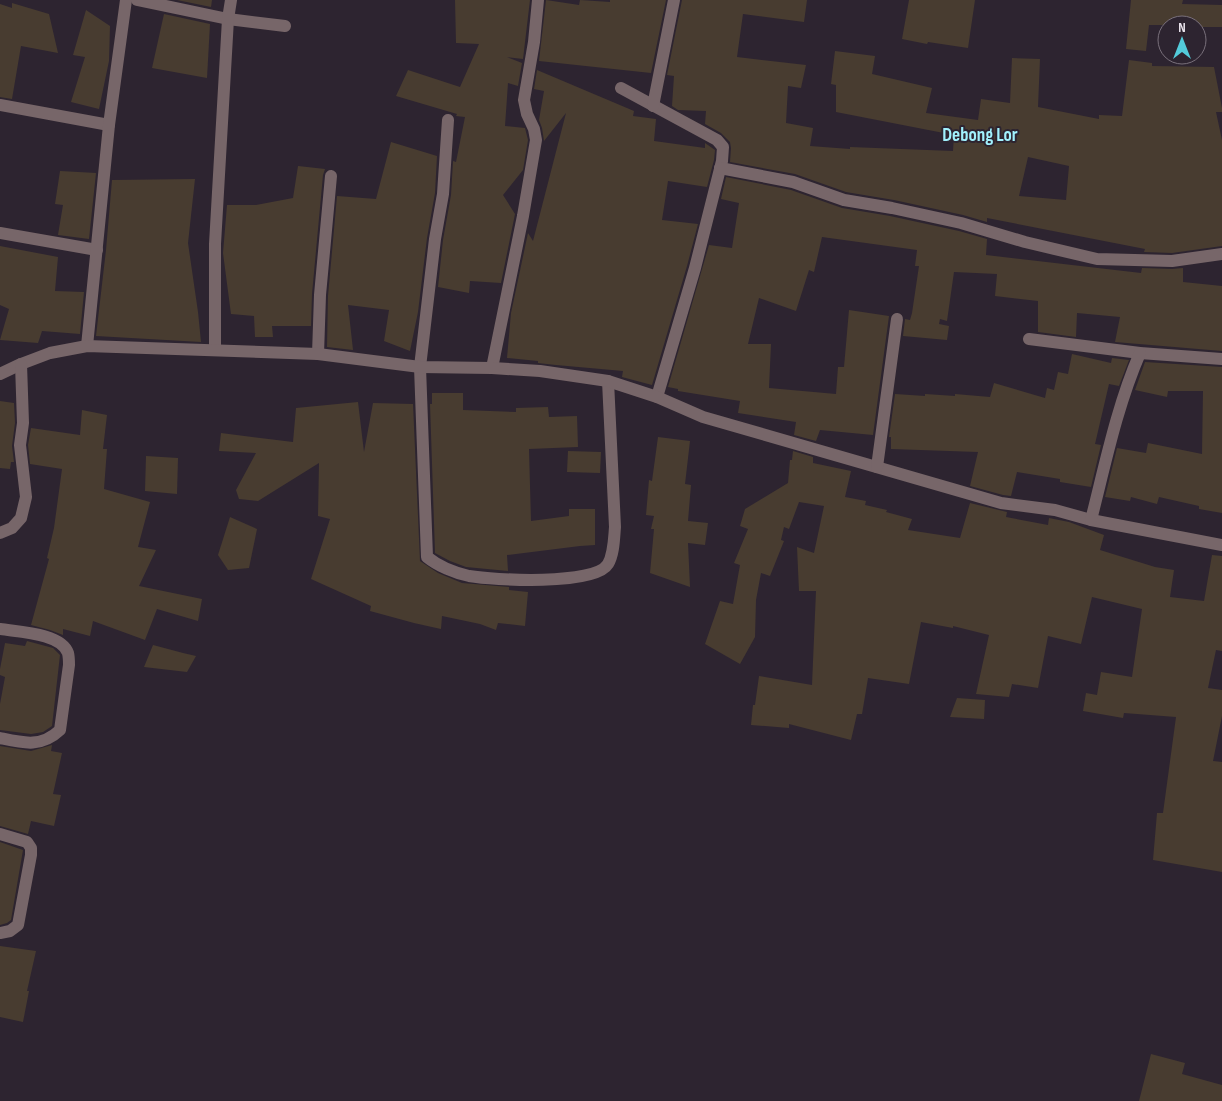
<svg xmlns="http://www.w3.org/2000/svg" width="1222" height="1101" viewBox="0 0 1222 1101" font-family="'Sofia Sans Condensed',sans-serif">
	<rect width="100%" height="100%" fill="#2d2430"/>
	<g fill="#483c30" fill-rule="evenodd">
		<path d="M 177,0 L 212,0 L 211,7 Z"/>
		<path d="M 455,0 L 530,0 L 523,59 L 507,57 L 522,63 L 518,86 L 508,83 L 505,126 L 525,128 L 528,140 L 523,170 L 503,195 L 515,214 L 501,283 L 470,281 L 469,293 L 438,287 L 443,240 L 451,195 L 453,161 L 456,162 L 465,117 L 456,116 L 457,114 L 396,96 L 408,70 L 460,87 L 479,44 L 456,43 Z"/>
		<path d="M 546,0 L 579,5 L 580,0 L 610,2 L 610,0 L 666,0 L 651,73 L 539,61 Z"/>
		<path d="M 682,0 L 807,0 L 804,22 L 743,14 L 737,57 L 806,65 L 801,88 L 788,86 L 786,123 L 813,128 L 810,146 L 850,149 L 850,147 L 953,151 L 954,135 L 836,112 L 836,85 L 831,84 L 835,51 L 875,56 L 872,74 L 932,88 L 926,113 L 978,120 L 981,99 L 1010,103 L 1012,58 L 1040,59 L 1038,107 L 1099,119 L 1099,115 L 1122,116 L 1129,60 L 1152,63 L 1152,66 L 1214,67 L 1222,108 L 1222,112 L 1216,112 L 1222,140 L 1222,246 L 1172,253 L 1144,252 L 1145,249 L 987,218 L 987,222 L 963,215 L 894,200 L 846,192 L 795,174 L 730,162 L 731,148 L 730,142 L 721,133 L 705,124 L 706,111 L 678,110 L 672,106 L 674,76 L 667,75 ZM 1028,157 L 1069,166 L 1066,200 L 1019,196 Z"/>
		<path d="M 909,0 L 975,0 L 968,48 L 928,42 L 927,44 L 902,39 Z"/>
		<path d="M 1131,0 L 1183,0 L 1182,4 L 1222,5 L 1222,27 L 1201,27 L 1201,25 L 1149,25 L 1146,51 L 1126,49 Z"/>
		<path d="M 12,3 L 49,14 L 58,53 L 21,46 L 12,99 L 0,97 L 0,4 L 12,8 Z"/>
		<path d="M 86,10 L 110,26 L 109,61 L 99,109 L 71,102 L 85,57 L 73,55 Z"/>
		<path d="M 164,14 L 210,24 L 207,78 L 152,68 Z"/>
		<path d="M 537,70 L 634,111 L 633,116 L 656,119 L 654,141 L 705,148 L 705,143 L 715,150 L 714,160 L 707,187 L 668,181 L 662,220 L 698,224 L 687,266 L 652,385 L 622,377 L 623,371 L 556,365 L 538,363 L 538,361 L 507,358 L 511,313 L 528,233 L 533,241 L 566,113 L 544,141 L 542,128 L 539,120 L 544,91 L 534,89 Z"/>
		<path d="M 391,142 L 437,156 L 435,193 L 427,238 L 418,312 L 410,351 L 384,341 L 389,310 L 348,305 L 353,350 L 327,347 L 328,296 L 337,196 L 376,199 Z"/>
		<path d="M 298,166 L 325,169 L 323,175 L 312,294 L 311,326 L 272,326 L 273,337 L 255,337 L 254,316 L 231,314 L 223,253 L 227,205 L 256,205 L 293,198 Z"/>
		<path d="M 60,171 L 96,173 L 89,239 L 58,235 L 63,205 L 55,204 Z"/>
		<path d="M 726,177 L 791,190 L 842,208 L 890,216 L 959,231 L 987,239 L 986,255 L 1141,273 L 1142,268 L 1172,269 L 1183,268 L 1183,282 L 1222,286 L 1222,351 L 1115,342 L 1120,317 L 1077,313 L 1076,337 L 1038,332 L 1038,301 L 995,296 L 997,274 L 954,272 L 947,321 L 940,319 L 939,324 L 949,326 L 947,340 L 903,336 L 905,319 L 910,320 L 912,313 L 919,266 L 915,266 L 917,250 L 822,237 L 814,272 L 809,270 L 796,311 L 759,298 L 748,344 L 771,344 L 769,388 L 836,394 L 838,367 L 844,367 L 849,310 L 889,316 L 873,435 L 820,430 L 816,441 L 794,435 L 796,422 L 738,413 L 740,401 L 678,391 L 678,389 L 668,387 L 709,245 L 732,248 L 739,203 L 721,199 Z"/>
		<path d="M 195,179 L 188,243 L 198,312 L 201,342 L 96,336 L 106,250 L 112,180 Z"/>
		<path d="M 0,246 L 58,257 L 55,291 L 84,292 L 80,334 L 42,331 L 38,343 L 0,340 L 9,309 L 0,305 Z"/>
		<path d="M 1072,354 L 1111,363 L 1112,358 L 1129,360 L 1119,386 L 1109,384 L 1095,444 L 1101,445 L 1091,487 L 1060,482 L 1060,479 L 1017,472 L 1011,496 L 1003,495 L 970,486 L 978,452 L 891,449 L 891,437 L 889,437 L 895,394 L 925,396 L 925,394 L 955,396 L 955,394 L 990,397 L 994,383 L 1045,398 L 1047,388 L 1054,390 L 1058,372 L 1068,374 Z"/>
		<path d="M 1145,362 L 1222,367 L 1222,513 L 1199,509 L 1199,506 L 1159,497 L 1157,504 L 1131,497 L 1130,501 L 1105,497 L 1117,448 L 1146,453 L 1148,443 L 1202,454 L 1203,391 L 1168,391 L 1167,397 L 1135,390 Z"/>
		<path d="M 432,393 L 463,393 L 463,410 L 516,412 L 516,408 L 548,407 L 549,417 L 577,416 L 578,447 L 529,449 L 531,521 L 569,516 L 569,509 L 595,509 L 595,545 L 580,546 L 507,555 L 508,571 L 466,567 L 450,561 L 435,553 L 430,404 L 432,404 Z"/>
		<path d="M 0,401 L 14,403 L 15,423 L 12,446 L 14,462 L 11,462 L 10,469 L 0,468 Z"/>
		<path d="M 358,402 L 364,452 L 373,403 L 413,404 L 420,561 L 438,573 L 462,583 L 509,587 L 509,590 L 528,592 L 525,626 L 498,623 L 496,630 L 480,624 L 442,616 L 441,629 L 414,623 L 370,611 L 371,606 L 311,579 L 330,519 L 318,516 L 319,463 L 258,501 L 239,499 L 236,490 L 256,453 L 219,451 L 221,433 L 293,442 L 296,408 Z"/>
		<path d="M 82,410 L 107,415 L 103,449 L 107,449 L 104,489 L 150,502 L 138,547 L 156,550 L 139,586 L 202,599 L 198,621 L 157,609 L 145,640 L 93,621 L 90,636 L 63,629 L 63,635 L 50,630 L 31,625 L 49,559 L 47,558 L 54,528 L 62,469 L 30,464 L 28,445 L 31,428 L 80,435 Z"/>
		<path d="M 658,437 L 690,441 L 685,484 L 691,485 L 688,521 L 708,523 L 705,545 L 688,543 L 690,587 L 650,573 L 654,529 L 651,529 L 654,516 L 646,515 L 649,480 L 652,481 Z"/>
		<path d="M 568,451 L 601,452 L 600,473 L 567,472 Z"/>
		<path d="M 793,451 L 813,457 L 813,463 L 851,471 L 845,497 L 866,501 L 865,505 L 887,510 L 886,512 L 912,519 L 908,530 L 960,538 L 970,503 L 1007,512 L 1006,517 L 1048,525 L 1049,518 L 1069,522 L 1104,535 L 1100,550 L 1155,567 L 1174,570 L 1170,597 L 1204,601 L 1212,555 L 1222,556 L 1222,651 L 1216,650 L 1208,688 L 1222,690 L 1222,716 L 1213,761 L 1222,762 L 1222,872 L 1153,860 L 1157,813 L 1163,813 L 1176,717 L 1124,713 L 1123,718 L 1083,711 L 1086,693 L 1097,695 L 1101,672 L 1132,677 L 1142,609 L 1092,597 L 1081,644 L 1048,636 L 1038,688 L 1012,684 L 1009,697 L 976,694 L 989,635 L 953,626 L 953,628 L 921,622 L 909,684 L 868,678 L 862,714 L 857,714 L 851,740 L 789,724 L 789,728 L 751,725 L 753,705 L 755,705 L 759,676 L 812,685 L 816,591 L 799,591 L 797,547 L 814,553 L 824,506 L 799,502 L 789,529 L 784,527 L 781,540 L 784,541 L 770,576 L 761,573 L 756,600 L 755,637 L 740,664 L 705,644 L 720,601 L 733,604 L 740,565 L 734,563 L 748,529 L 740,526 L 745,509 L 788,483 L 790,460 L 792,460 Z"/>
		<path d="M 146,456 L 178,458 L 177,494 L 145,491 Z"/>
		<path d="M 230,517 L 257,529 L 249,568 L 228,570 L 218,555 Z"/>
		<path d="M 27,641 L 53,648 L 60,655 L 52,726 L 43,732 L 31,734 L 0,730 L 0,704 L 5,677 L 0,675 L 0,669 L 5,643 L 25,646 Z"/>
		<path d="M 153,645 L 183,653 L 196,656 L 187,672 L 144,667 Z"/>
		<path d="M 957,698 L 985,700 L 984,719 L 950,717 Z"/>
		<path d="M 52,745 L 51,751 L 62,753 L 53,794 L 61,795 L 54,826 L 31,821 L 28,834 L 0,826 L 0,746 L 31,751 Z"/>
		<path d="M 0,842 L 23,850 L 11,920 L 7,923 L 0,925 Z"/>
		<path d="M 0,946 L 36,951 L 27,991 L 29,991 L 23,1022 L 0,1017 Z"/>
		<path d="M 1151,1054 L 1185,1063 L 1182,1074 L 1222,1085 L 1222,1101 L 1139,1101 Z"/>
	</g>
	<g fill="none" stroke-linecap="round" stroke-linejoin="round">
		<g stroke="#776669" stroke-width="12">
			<path d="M 137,0 L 228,19 L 285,26"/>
			<path d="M 621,88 L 717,140 L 723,147 L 722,161 L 695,268 L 657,397"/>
			<path d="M 0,105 L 109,125"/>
			<path d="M 653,106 L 674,0"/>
			<path d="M 448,120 L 443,194 L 435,239 L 420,367 L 427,557 C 438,566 455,573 469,576 C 493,580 595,586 608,564 C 614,554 614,538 615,527 L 608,381"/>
			<path d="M 720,168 L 793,182 L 844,200 L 892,208 L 961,223 L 1025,242 L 1097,259 L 1172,261 L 1222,254"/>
			<path d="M 0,233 L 97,250"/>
			<path d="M 1029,339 L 1140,353 L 1222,359"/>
			<path d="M 87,346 L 109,125 L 126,0"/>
			<path d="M 215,350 L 215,244 L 228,19 L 231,0"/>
			<path d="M 318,354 L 320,295 L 331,176"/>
			<path d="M 492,368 L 523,216 L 536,140 L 534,129 L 527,114 L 524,100 L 534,42 L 538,0"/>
			<path d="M 0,374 L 21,364 L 50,353 L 87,346 L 318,354 L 420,367 L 492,368 L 540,371 L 608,381 L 657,397 L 703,417 L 1001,503 L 1055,510 L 1091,520 L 1222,545"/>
			<path d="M 877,467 L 897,319"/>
			<path d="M 1091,520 C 1105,465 1117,406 1140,353"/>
			<path d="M 0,533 L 12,528 L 21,518 L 26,497 L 20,445 L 23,423 L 21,364"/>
			<path d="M 0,629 C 18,632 61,633 68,653 C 69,657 69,661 69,665 L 60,730 C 41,748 23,743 0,738"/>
			<path d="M 0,834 L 27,842 L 31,848 L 31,855 L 18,925 L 10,931 L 0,933"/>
		</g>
	</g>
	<g text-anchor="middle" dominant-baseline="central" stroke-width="4" stroke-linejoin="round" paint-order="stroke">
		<g font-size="19" font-weight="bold" fill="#a1f1fd" stroke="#2d2430">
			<text x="980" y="135">Debong Lor</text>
		</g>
	</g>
	<g transform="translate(1182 40)"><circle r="24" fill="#2d2430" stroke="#79707b"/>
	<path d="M0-4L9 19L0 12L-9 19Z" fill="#53cbda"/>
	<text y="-8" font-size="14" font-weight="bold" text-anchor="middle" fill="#eae3ec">N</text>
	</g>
</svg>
